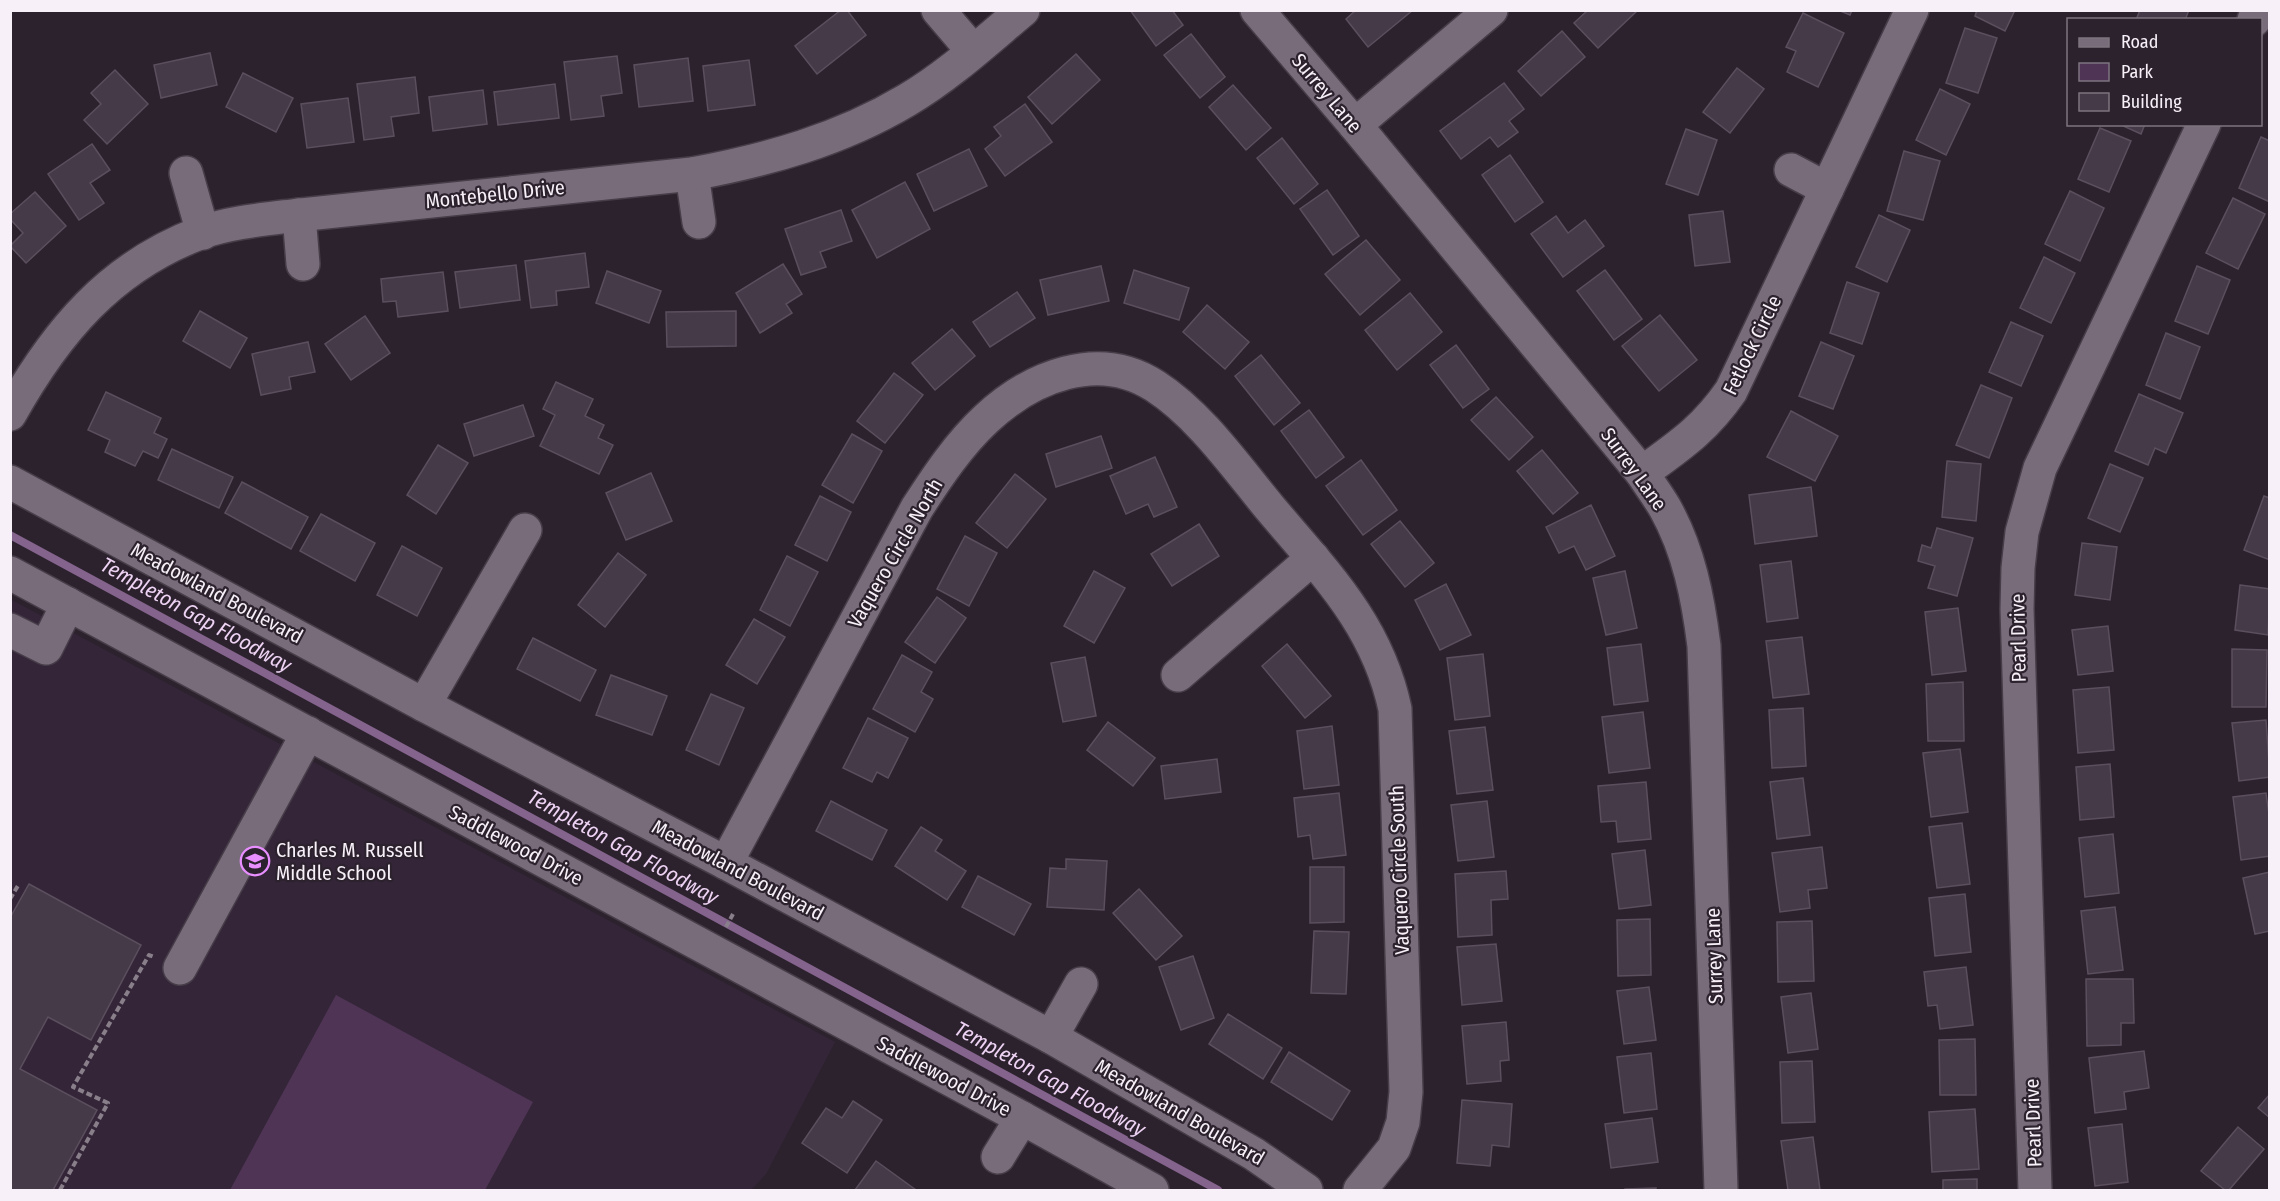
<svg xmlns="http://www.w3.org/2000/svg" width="2280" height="1201" viewBox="0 0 2280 1201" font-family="'Fira Sans Condensed',sans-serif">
	<rect width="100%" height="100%" fill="#2c222e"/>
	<path fill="#342638" d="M 10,599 L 835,1042 L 766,1174 L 751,1190 L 11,1190 Z"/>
	<path fill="#4f3456" d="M 336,995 L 533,1102 L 485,1190 L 230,1190 Z"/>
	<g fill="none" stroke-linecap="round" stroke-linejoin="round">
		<path stroke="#84638c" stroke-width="8" d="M 10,535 L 1218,1190"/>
	</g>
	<g fill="#453a48" stroke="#5b4f5e" stroke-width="1.5">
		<path d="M 841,10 L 847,10 L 866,35 L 817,74 L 795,46 Z"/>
		<path d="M 1130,10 L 1172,10 L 1183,25 L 1156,46 Z"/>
		<path d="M 1356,10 L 1413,10 L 1368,47 L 1346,19 Z"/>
		<path d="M 1588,10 L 1638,10 L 1598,48 L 1574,23 Z"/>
		<path d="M 1838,10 L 1852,10 L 1850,15 Z"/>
		<path d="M 1977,10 L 2015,10 L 2005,31 L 1975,16 Z"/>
		<path d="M 2140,10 L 2189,10 L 2185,20 L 2136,20 Z"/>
		<path d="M 1803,13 L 1844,33 L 1818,87 L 1787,72 L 1796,51 L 1786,47 Z"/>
		<path d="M 1965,28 L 1997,38 L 1978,93 L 1946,83 Z"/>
		<path d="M 1562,31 L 1585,57 L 1541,96 L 1518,71 Z"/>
		<path d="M 1191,34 L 1225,77 L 1200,98 L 1164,55 Z"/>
		<path d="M 210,53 L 217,85 L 161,98 L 154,65 Z"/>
		<path d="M 1076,54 L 1100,80 L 1052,124 L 1028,97 Z"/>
		<path d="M 617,56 L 622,93 L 601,96 L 604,116 L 571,120 L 564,62 Z"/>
		<path d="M 688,58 L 693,101 L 639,107 L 634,65 Z"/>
		<path d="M 749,60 L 755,105 L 708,111 L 703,66 Z"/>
		<path d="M 1737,68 L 1764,89 L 1730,133 L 1703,112 Z"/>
		<path d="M 115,70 L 148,104 L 107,144 L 84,120 L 101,104 L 91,93 Z"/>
		<path d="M 243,73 L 293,98 L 276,132 L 226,107 Z"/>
		<path d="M 415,77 L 419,113 L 391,117 L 394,136 L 364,140 L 357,84 Z"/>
		<path d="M 1504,83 L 1524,109 L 1509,121 L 1518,132 L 1498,147 L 1490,137 L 1461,159 L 1440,131 Z"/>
		<path d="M 555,84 L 559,118 L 498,125 L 494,92 Z"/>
		<path d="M 1233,85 L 1271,128 L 1246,150 L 1209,107 Z"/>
		<path d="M 1940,89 L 1970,104 L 1946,155 L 1916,140 Z"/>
		<path d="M 483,90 L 487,124 L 433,131 L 429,97 Z"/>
		<path d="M 348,98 L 354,142 L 307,148 L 301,104 Z"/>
		<path d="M 1025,104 L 1052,142 L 1005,176 L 985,149 L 1001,136 L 994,127 Z"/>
		<path d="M 2119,124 L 2145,124 L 2141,134 Z"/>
		<path d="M 2100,128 L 2131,141 L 2109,192 L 2078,179 Z"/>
		<path d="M 1686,129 L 1717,140 L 1698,195 L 1666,184 Z"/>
		<path d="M 2261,137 L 2270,141 L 2270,202 L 2239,188 Z"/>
		<path d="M 1282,138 L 1318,184 L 1294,204 L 1257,158 Z"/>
		<path d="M 92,144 L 110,170 L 90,183 L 104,203 L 79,220 L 48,174 Z"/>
		<path d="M 969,149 L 987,186 L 934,211 L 917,174 Z"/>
		<path d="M 1904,151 L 1940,161 L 1923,220 L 1887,211 Z"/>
		<path d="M 1510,155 L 1543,202 L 1515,222 L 1482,175 Z"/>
		<path d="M 905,182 L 930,229 L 877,258 L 852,210 Z"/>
		<path d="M 1327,190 L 1359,236 L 1333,255 L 1300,209 Z"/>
		<path d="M 2070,191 L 2104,208 L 2080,261 L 2045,244 Z"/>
		<path d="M 35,192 L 66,226 L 26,263 L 10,246 L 23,233 L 10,219 L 10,214 Z"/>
		<path d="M 2233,198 L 2265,214 L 2238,269 L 2206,253 Z"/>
		<path d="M 841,210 L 852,241 L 820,252 L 826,267 L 801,275 L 785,229 Z"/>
		<path d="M 1723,211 L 1730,262 L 1695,266 L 1689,215 Z"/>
		<path d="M 1879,215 L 1910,230 L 1887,282 L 1856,267 Z"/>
		<path d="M 1556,216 L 1568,233 L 1585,220 L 1604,246 L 1563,277 L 1531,234 Z"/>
		<path d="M 1366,240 L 1400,280 L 1360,315 L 1325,274 Z"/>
		<path d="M 585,253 L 589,287 L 556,291 L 557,305 L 531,308 L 525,261 Z"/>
		<path d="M 2044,257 L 2075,273 L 2051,323 L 2020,308 Z"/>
		<path d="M 783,264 L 802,294 L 786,304 L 792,313 L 760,333 L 736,293 Z"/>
		<path d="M 516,265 L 520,300 L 460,308 L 455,272 Z"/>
		<path d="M 1101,266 L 1109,301 L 1048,315 L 1040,280 Z"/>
		<path d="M 2197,266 L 2230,280 L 2208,334 L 2175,321 Z"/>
		<path d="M 1134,270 L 1189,288 L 1179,320 L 1124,303 Z"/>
		<path d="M 1605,270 L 1642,319 L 1614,340 L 1577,291 Z"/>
		<path d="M 607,271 L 661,291 L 649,323 L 596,303 Z"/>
		<path d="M 443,272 L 448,311 L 398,317 L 396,301 L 383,302 L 381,279 Z"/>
		<path d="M 1847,282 L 1879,293 L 1862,344 L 1830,333 Z"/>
		<path d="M 1017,292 L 1035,318 L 990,347 L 973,322 Z"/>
		<path d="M 1410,293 L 1442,332 L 1397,370 L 1365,330 Z"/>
		<path d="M 1207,305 L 1249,342 L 1225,369 L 1183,332 Z"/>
		<path d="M 200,311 L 247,338 L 230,368 L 183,341 Z"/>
		<path d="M 736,311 L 736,346 L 667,347 L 666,312 Z"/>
		<path d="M 1660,315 L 1697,360 L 1659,391 L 1622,346 Z"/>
		<path d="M 365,316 L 390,353 L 351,380 L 325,344 Z"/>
		<path d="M 2011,322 L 2043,336 L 2021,386 L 1989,372 Z"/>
		<path d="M 952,329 L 975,356 L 935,390 L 912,363 Z"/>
		<path d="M 2166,333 L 2200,347 L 2180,399 L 2146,385 Z"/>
		<path d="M 308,342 L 315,372 L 289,377 L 291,389 L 261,395 L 252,354 Z"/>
		<path d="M 1821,342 L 1854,356 L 1833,409 L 1799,396 Z"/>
		<path d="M 1456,345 L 1489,389 L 1463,408 L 1430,365 Z"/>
		<path d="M 1261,355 L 1300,403 L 1274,425 L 1235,376 Z"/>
		<path d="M 894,373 L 923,395 L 885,443 L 857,421 Z"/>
		<path d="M 556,382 L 593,399 L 585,416 L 604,425 L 598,438 L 613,445 L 599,474 L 540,446 L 555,415 L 543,409 Z"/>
		<path d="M 1981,385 L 2012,398 L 1989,458 L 1956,445 Z"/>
		<path d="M 106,392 L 161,418 L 154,433 L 167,439 L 158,458 L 143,451 L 135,466 L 105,452 L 110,440 L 88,430 Z"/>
		<path d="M 2139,394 L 2183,413 L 2166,453 L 2155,448 L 2148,465 L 2115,451 Z"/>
		<path d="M 1496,397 L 1533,437 L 1509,460 L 1471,420 Z"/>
		<path d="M 523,405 L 534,436 L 474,456 L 464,424 Z"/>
		<path d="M 1309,410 L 1344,457 L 1316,478 L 1281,431 Z"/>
		<path d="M 1791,411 L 1838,436 L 1815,481 L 1767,457 Z"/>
		<path d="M 852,434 L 882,451 L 853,503 L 822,485 Z"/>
		<path d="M 1101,436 L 1112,468 L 1056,487 L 1046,454 Z"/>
		<path d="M 438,445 L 468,463 L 436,514 L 407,495 Z"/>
		<path d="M 172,449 L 233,477 L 219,508 L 158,480 Z"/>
		<path d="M 1542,450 L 1578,493 L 1553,514 L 1517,471 Z"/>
		<path d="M 1155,457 L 1177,507 L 1154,517 L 1148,504 L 1126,514 L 1110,476 Z"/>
		<path d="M 1361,460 L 1397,510 L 1363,535 L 1326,486 Z"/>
		<path d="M 1947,461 L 1981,464 L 1976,521 L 1942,517 Z"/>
		<path d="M 2110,464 L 2143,478 L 2120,532 L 2088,518 Z"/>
		<path d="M 651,473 L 672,521 L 626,540 L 606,493 Z"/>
		<path d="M 1015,474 L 1046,499 L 1007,548 L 976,523 Z"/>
		<path d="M 242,482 L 308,517 L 291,549 L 225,513 Z"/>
		<path d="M 1811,487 L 1817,536 L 1755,544 L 1749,495 Z"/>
		<path d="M 820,496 L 851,512 L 827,561 L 795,545 Z"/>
		<path d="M 2264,496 L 2270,498 L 2270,560 L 2244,550 Z"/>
		<path d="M 1591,505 L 1615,556 L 1586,570 L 1574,546 L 1559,553 L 1546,527 Z"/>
		<path d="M 321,514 L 375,543 L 355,581 L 300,551 Z"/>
		<path d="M 1400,521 L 1434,563 L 1405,587 L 1371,544 Z"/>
		<path d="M 1199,524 L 1219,556 L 1172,586 L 1151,554 Z"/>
		<path d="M 1937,528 L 1973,538 L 1957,596 L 1928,588 L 1935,566 L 1918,561 L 1922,545 L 1931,548 Z"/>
		<path d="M 965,536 L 997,553 L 969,606 L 937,589 Z"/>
		<path d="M 2082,543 L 2117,547 L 2110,600 L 2075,595 Z"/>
		<path d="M 402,546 L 442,568 L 417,616 L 377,595 Z"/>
		<path d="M 618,553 L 646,575 L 605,627 L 578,605 Z"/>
		<path d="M 787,556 L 818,572 L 790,626 L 760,610 Z"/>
		<path d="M 1791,561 L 1798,618 L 1767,622 L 1760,565 Z"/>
		<path d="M 1094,571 L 1125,588 L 1094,643 L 1064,626 Z"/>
		<path d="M 1625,571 L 1637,628 L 1606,635 L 1593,578 Z"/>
		<path d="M 1446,584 L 1471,635 L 1440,650 L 1415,600 Z"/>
		<path d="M 2240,585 L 2270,589 L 2268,635 L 2235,630 Z"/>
		<path d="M 937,597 L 966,618 L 935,663 L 905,642 Z"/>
		<path d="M 1958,608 L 1966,671 L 1932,675 L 1925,612 Z"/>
		<path d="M 754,619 L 785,637 L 757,684 L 726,665 Z"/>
		<path d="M 2108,626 L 2113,671 L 2078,675 L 2072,630 Z"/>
		<path d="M 1802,637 L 1809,694 L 1773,698 L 1766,641 Z"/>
		<path d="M 533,638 L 596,670 L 580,701 L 517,669 Z"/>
		<path d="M 1287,644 L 1331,696 L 1305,718 L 1262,666 Z"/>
		<path d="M 1641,644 L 1648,701 L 1614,705 L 1607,648 Z"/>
		<path d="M 2232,649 L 2267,650 L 2266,707 L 2232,707 Z"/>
		<path d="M 1483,654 L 1490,716 L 1455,720 L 1447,658 Z"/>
		<path d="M 902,655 L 932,672 L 921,692 L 933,699 L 915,732 L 873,709 Z"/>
		<path d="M 1085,657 L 1096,716 L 1063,722 L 1051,663 Z"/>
		<path d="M 611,675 L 667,696 L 652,735 L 596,715 Z"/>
		<path d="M 1963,682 L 1964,741 L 1928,741 L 1926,684 Z"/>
		<path d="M 2109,687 L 2114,750 L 2078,753 L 2073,690 Z"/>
		<path d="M 711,694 L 744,708 L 719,765 L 686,750 Z"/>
		<path d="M 1803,708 L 1806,766 L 1772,768 L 1769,710 Z"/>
		<path d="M 1643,712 L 1650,768 L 1609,773 L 1602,717 Z"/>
		<path d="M 868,718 L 908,738 L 888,778 L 877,772 L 872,782 L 843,768 Z"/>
		<path d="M 2266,720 L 2270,777 L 2239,781 L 2232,723 Z"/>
		<path d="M 1108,722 L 1155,758 L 1133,786 L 1087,750 Z"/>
		<path d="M 1332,726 L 1339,785 L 1304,789 L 1297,731 Z"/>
		<path d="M 1485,727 L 1493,790 L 1457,794 L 1449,731 Z"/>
		<path d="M 1960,749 L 1968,812 L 1931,817 L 1923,753 Z"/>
		<path d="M 1217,759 L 1221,792 L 1165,799 L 1161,766 Z"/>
		<path d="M 2110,764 L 2114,817 L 2080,820 L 2076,767 Z"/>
		<path d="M 1803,778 L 1810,835 L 1777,839 L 1770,782 Z"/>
		<path d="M 1646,782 L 1651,839 L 1618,842 L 1616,821 L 1601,822 L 1598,786 Z"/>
		<path d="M 1339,793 L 1346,855 L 1313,859 L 1310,835 L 1298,837 L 1294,798 Z"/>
		<path d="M 2266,793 L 2270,822 L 2270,856 L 2241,860 L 2233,797 Z"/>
		<path d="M 831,801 L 887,830 L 872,860 L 816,831 Z"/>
		<path d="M 1487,801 L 1494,857 L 1458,861 L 1451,805 Z"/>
		<path d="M 1962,823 L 1970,884 L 1937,888 L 1929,827 Z"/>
		<path d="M 921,827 L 942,840 L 935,851 L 966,871 L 947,900 L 895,866 Z"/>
		<path d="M 2113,834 L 2119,893 L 2085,897 L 2079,838 Z"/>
		<path d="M 1822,847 L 1827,888 L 1808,890 L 1810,908 L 1780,912 L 1772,853 Z"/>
		<path d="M 1645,850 L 1651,905 L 1619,909 L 1612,854 Z"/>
		<path d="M 1066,859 L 1107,861 L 1104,910 L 1047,907 L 1050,868 L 1066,869 Z"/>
		<path d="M 1310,867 L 1344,867 L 1344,922 L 1310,923 Z"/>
		<path d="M 1506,871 L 1508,899 L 1491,900 L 1492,935 L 1458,937 L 1455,874 Z"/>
		<path d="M 2270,872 L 2270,931 L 2255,934 L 2243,878 Z"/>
		<path d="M 978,876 L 1031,904 L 1014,935 L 962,907 Z"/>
		<path d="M 29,884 L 141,945 L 91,1040 L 48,1017 L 20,1069 L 97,1110 L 53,1190 L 10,1190 L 10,918 Z"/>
		<path d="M 1139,889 L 1182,936 L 1156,960 L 1113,913 Z"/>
		<path d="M 1965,894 L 1971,952 L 1935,956 L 1929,898 Z"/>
		<path d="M 2115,907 L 2123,970 L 2088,974 L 2081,911 Z"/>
		<path d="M 1650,919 L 1651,975 L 1618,976 L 1617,920 Z"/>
		<path d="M 1812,921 L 1814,981 L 1778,982 L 1777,922 Z"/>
		<path d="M 1314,931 L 1349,932 L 1346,994 L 1311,993 Z"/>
		<path d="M 1496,944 L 1502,1001 L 1462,1005 L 1457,947 Z"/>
		<path d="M 1193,956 L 1214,1018 L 1181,1030 L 1159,967 Z"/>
		<path d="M 1966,967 L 1973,1025 L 1940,1029 L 1937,1005 L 1928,1006 L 1924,972 Z"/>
		<path d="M 2086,979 L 2133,979 L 2134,1023 L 2121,1023 L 2121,1045 L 2087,1046 Z"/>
		<path d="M 1649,987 L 1656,1040 L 1624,1044 L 1617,991 Z"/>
		<path d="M 1811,993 L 1818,1049 L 1788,1053 L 1781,997 Z"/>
		<path d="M 1228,1014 L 1282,1048 L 1263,1079 L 1209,1044 Z"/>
		<path d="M 1506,1022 L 1509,1060 L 1500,1061 L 1501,1081 L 1467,1084 L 1462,1026 Z"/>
		<path d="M 1975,1039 L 1976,1095 L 1940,1095 L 1939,1040 Z"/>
		<path d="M 2144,1051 L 2149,1088 L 2124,1092 L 2126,1109 L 2095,1113 L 2089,1058 Z"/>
		<path d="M 1289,1052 L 1350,1091 L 1332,1120 L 1271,1082 Z"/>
		<path d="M 1651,1053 L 1657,1109 L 1624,1113 L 1617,1057 Z"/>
		<path d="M 1812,1061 L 1815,1122 L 1782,1123 L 1780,1062 Z"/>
		<path d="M 2270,1094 L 2270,1118 L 2258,1108 Z"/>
		<path d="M 1462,1100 L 1512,1104 L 1509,1147 L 1492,1145 L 1490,1166 L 1457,1163 Z"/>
		<path d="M 853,1101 L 882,1120 L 847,1173 L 802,1143 L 826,1108 L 842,1118 Z"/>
		<path d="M 1975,1109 L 1979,1169 L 1932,1172 L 1929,1112 Z"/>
		<path d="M 1652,1118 L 1658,1162 L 1611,1168 L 1605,1124 Z"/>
		<path d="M 2122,1124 L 2128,1182 L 2095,1186 L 2088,1128 Z"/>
		<path d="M 2238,1127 L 2264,1149 L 2229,1190 L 2225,1190 L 2201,1171 Z"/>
		<path d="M 1813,1137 L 1820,1190 L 1788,1190 L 1781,1141 Z"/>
		<path d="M 876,1161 L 916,1190 L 855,1190 Z"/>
		<path d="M 1977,1179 L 1977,1190 L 1943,1190 L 1943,1180 Z"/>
		<path d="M 1656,1188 L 1656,1190 L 1625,1190 L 1625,1189 Z"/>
	</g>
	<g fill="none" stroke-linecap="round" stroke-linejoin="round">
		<g stroke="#463d48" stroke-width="36">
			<g id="minor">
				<path d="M 938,10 L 973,51"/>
				<path d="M 1257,10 L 1355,125 L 1642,473 C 1649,484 1658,496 1665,508 C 1689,551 1698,598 1704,646 L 1721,1190"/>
				<path d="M 2254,20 L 2258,10"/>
				<path d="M 1355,125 L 1491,10"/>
				<path d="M 1791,170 L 1827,189"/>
				<path d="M 186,173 L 203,233"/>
				<path d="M 692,174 L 699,222"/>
				<path d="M 299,215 L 303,264"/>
				<path d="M 10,414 C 56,332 110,267 200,233 C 231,222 267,219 299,215 L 692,174 C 767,160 840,140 907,100 C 948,76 986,41 1023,10"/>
				<path d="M 1642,473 C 1679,446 1704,430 1731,391 L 1912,10"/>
				<path d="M 10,482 L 424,705 L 726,863 L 1051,1037 L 1254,1154 L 1306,1190"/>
				<path d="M 10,573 L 1022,1118 L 1152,1190"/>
				<path d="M 10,630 L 46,648 L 68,604"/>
				<path d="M 1178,675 L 1313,558"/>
				<path d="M 424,705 L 525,530"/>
				<path d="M 726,863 L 917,508 C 937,477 959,444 986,419 C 1031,377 1098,349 1155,386 C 1200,415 1236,467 1270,508 C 1324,572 1377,624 1395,709 L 1406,1092 L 1403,1122 L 1394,1148 L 1360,1190"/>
				<path d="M 180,968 L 308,733"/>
				<path d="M 1051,1037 L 1081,984"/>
				<path d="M 998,1157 L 1022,1118"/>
				<path d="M 2035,1190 L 2017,609 L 2018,568 L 2022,532 L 2040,468 L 2204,124"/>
			</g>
		</g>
		<g stroke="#887f8a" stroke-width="4" stroke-dasharray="6 3" stroke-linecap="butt">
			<path d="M 10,899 L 19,884"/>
			<path d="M 726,927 L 733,914"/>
			<path d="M 60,1190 L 108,1103 L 73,1087 L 149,955 L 154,957"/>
		</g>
		<use href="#minor" stroke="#786c7b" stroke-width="33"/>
	</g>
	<defs>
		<g id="school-ring" transform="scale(1.5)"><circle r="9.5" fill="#2c222e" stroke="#e88eff" stroke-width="1.5"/><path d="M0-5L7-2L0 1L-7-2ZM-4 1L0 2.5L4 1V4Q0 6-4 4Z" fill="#e88eff"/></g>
	</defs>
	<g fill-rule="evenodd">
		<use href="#school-ring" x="255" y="861"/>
	</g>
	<g text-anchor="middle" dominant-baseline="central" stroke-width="4.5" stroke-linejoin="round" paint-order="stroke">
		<g font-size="20" fill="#f7f0f8" stroke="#2c222e">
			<text transform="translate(1327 93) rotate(50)">Surrey Lane</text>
			<text transform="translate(495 194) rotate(-6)">Montebello Drive</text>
			<text transform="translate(1752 345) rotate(-64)">Fetlock Circle</text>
			<text transform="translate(1634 469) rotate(54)">Surrey Lane</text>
			<text transform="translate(895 553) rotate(-60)">Vaquero Circle North</text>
			<text transform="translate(217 593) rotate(28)">Meadowland Boulevard</text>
			<text transform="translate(2018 638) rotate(-91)">Pearl Drive</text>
			<text transform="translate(516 845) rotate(28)">Saddlewood Drive</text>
			<text transform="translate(738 870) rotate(28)">Meadowland Boulevard</text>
			<text transform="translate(1399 870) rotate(-92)">Vaquero Circle South</text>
			<text transform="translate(1714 956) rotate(-92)">Surrey Lane</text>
			<text transform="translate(944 1076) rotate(28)">Saddlewood Drive</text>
			<text transform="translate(1180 1112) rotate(30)">Meadowland Boulevard</text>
			<text transform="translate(2033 1123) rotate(-92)">Pearl Drive</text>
		</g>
		<g font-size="20" fill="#f7f0f8" stroke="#2c222e" text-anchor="start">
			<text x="276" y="850">Charles M. Russell<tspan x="276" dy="23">Middle School</tspan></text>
		</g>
		<g font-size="21" font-style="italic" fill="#eed3f4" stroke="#2c222e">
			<text transform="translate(196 615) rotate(29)">Templeton Gap Floodway</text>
			<text transform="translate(623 847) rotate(29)">Templeton Gap Floodway</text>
			<text transform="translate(1050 1079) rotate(29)">Templeton Gap Floodway</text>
		</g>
	</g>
	<rect width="2280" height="1201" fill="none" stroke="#f7f0f8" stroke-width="24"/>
	<rect x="2067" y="18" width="195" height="108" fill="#2c222e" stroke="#7d747f" stroke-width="1.5"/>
	<rect x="2079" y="38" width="30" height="9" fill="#786c7b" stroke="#7d747f" stroke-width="1.5"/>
	<text x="2121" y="48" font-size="18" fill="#f7f0f8">Road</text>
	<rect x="2079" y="63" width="30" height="18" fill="#4f3456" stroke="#7d747f" stroke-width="1.5"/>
	<text x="2121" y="78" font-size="18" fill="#f7f0f8">Park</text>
	<rect x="2079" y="93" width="30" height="18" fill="#453a48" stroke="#7d747f" stroke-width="1.5"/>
	<text x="2121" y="108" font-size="18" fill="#f7f0f8">Building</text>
</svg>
